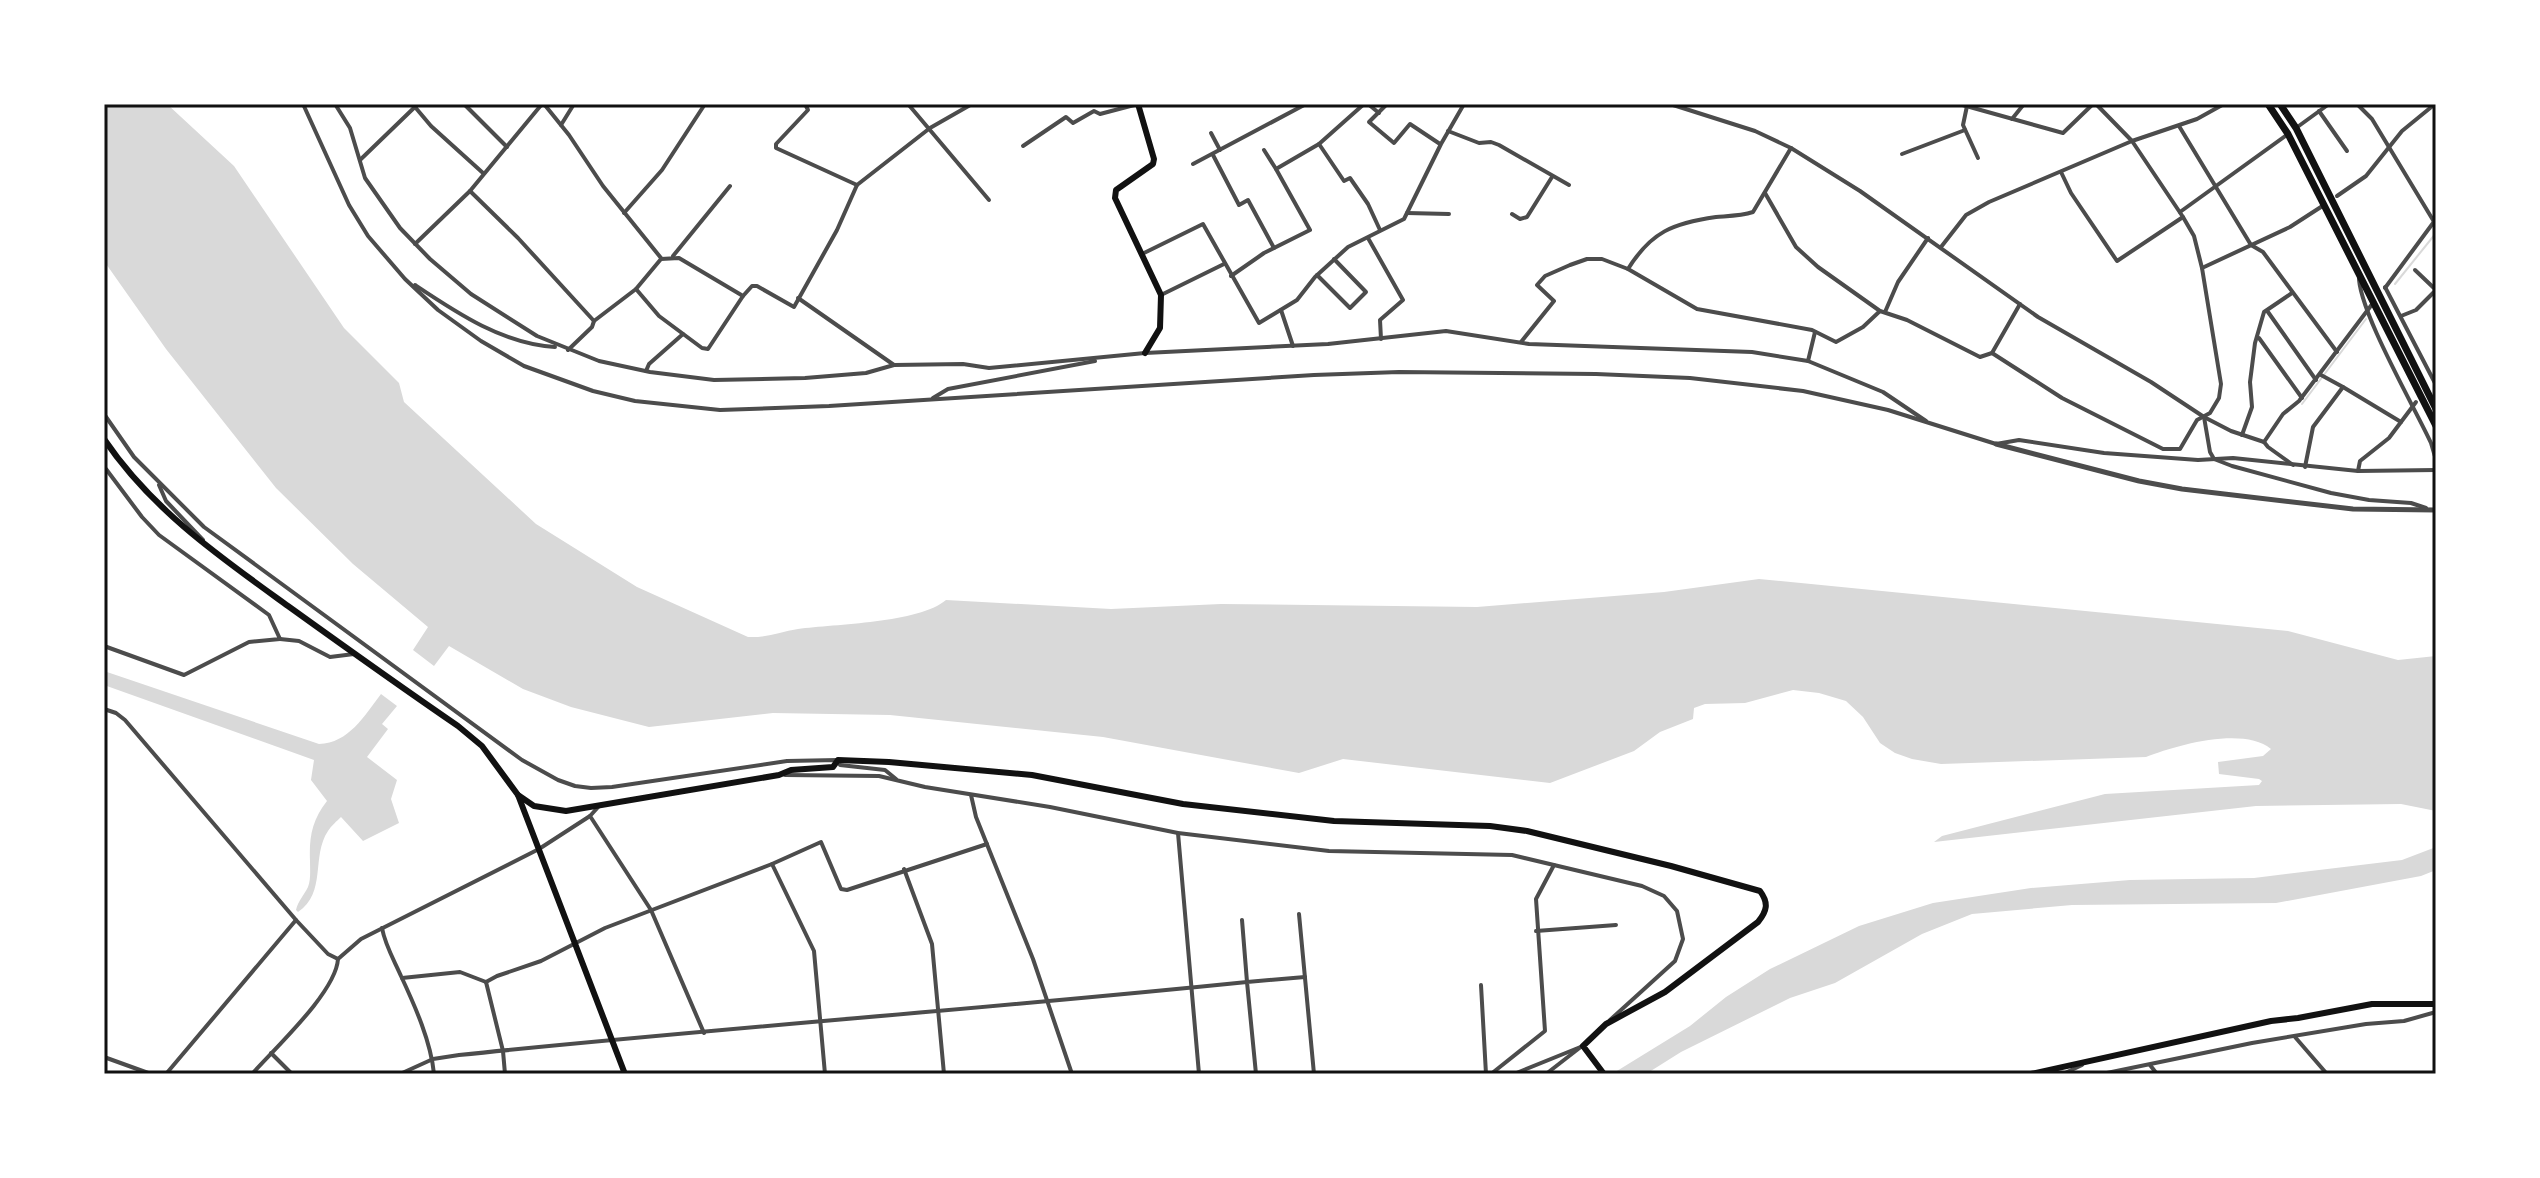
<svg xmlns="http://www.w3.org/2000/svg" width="2540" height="1178" viewBox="0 0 2540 1178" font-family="Rubik,sans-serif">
	<rect width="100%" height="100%" fill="#fff"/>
	<g fill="#d9d9d9">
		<path d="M 104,104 L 167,104 L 234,166 L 344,328 L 399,383 L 404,402 L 536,524 L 637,587 L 748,637 C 766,638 780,632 798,629 C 835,624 919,623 946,600 L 1111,609 L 1221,604 L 1477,607 L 1664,592 L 1759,579 L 2288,631 L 2398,660 L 2436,656 L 2436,811 L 2401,804 L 2256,806 L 1934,842 L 1942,836 L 2105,794 L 2259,785 L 2262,781 L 2259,779 L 2219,774 L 2218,762 L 2263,756 L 2271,749 C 2244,726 2176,745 2146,757 L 1941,764 L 1912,759 L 1895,753 L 1880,743 L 1863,717 L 1846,701 L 1819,693 L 1793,690 L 1745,703 L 1705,704 L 1694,708 L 1693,719 L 1660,732 L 1634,751 L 1550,783 L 1343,759 L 1299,773 L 1103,737 L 890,715 L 773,713 L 649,727 L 571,707 L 523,689 L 449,646 L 434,666 L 413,650 L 428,627 L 353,564 L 276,488 L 166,349 L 104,261 Z"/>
		<path d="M 104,671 L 319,744 C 349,743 364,716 381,694 L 397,706 L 382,724 L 388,729 L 367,757 L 397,780 L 391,799 L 399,823 L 363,841 L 341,817 C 337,821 331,826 328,831 C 311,856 327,893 298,912 L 296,910 C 298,901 304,895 308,887 C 311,880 310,869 310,861 C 309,837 312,820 327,801 L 311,780 L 314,760 L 104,685 Z"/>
		<path d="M 2436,847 L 2436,870 L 2421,876 L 2276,903 L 2072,905 L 1972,914 L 1922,934 L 1835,983 L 1790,998 L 1681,1052 L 1646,1074 L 1612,1074 L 1690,1026 L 1726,997 L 1770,969 L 1859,926 L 1933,903 L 2031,888 L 2130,880 L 2254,878 L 2402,860 Z"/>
	</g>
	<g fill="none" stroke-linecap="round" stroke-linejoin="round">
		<g stroke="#d9d9d9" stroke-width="2">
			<path d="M 2395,284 L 2436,233"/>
			<path d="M 2302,404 L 2366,319"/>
			<path d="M 2436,921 L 2436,927"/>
		</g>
		<g stroke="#4c4c4c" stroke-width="4">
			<path d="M 303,104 L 349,205 L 368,236 L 405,279 L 438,310 L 481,341 L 524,366 L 593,391 L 635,401 L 720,410 L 829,406 L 1314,375 L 1399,372 L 1596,374 L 1690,378 L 1803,391 L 1888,410 L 1996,444 L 2019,440 L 2104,453 L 2198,460 L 2233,458 L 2358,471 L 2436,470"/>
			<path d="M 335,104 L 350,128 L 365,178 L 400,228 L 430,259 L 471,294 L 537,336 L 599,361 L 650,372 L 714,380 L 805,378 L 866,373 L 894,365 L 963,364 L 989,368 L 1145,353 L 1328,344 L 1446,331 L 1529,344 L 1752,352 L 1808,361 L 1883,392 L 1926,421"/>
			<path d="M 464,104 L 507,147"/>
			<path d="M 544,104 L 569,135 L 603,186 L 661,258"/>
			<path d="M 805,104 L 808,110 L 776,144 L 776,148 L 857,185"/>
			<path d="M 908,104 L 989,200"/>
			<path d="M 1368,104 L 1379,113"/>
			<path d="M 1387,104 L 1369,122 L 1394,143 L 1410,124 L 1440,144"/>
			<path d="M 1670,104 L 1755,131 L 1791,148 L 1860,191 L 2038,317 L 2151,382 L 2204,417 L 2231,431 L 2264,442 L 2268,447 L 2293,465"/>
			<path d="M 1959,104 L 2063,133 L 2093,104"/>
			<path d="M 2357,104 L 2372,119 L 2436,225"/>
			<path d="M 1967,106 L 1963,125 L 1978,158"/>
			<path d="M 415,107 L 431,126 L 483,173"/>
			<path d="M 2319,111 L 2347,151"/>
			<path d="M 2012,119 L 2024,104"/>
			<path d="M 561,125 L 574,104"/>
			<path d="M 2179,126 L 2251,245 L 2263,252 L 2337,352"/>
			<path d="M 2296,128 L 2329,104"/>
			<path d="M 1448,131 L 1479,143 L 1491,142 L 1499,145 L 1569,185"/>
			<path d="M 1211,133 L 1220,150"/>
			<path d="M 1319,144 L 1344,181 L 1350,178 L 1368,204 L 1380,230"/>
			<path d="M 1023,146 L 1066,117 L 1073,123 L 1094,111 L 1100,114 L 1138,104"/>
			<path d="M 1264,150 L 1276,169"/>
			<path d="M 1902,154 L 1965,130"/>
			<path d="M 1213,155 L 1239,205 L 1248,200 L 1274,248"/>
			<path d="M 360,160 L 418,104"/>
			<path d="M 1193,164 L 1306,104"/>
			<path d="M 2061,172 L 2071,193 L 2117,261 L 2183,217"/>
			<path d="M 470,191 L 518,238 L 594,321"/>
			<path d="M 1765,193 L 1796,247 L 1818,267 L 1880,311 L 1907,320 L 1980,357 L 1992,353 L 2020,304"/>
			<path d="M 2337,196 L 2366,176 L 2402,131 L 2435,104"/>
			<path d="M 2180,212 L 2288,134"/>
			<path d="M 624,213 L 662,170 L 705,104"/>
			<path d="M 1407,213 L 1449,214"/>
			<path d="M 1512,214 L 1520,219 L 1527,217 L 1552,177"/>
			<path d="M 1368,238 L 1403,300 L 1380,320 L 1381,339"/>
			<path d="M 415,244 L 470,191 L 542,104"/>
			<path d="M 1941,247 L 1966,215 L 1989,202 L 2132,141 L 2197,119 L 2224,104"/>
			<path d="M 1142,254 L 1203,224 L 1259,323 L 1297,300 L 1315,277 L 1348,247 L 1404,219 L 1441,144 L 1464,104"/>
			<path d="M 673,256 L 730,186"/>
			<path d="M 2202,268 L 2290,227 L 2324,205"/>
			<path d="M 1628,269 C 1651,232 1673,223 1716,217 C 1728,216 1741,216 1753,212 L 1791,148"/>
			<path d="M 2415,270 L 2436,290"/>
			<path d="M 1317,275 L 1350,308 L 1366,292 L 1334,259"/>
			<path d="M 2359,275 C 2357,308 2415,408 2431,443 L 2436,460"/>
			<path d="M 1231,276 L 1264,253 L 1310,230 L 1276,169 L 1319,144 L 1364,104"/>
			<path d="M 415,285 C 457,313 503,344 555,347"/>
			<path d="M 2385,287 L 2436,385"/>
			<path d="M 2385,288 L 2436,219"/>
			<path d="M 636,289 L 659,316 L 702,348 L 708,349 L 743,296"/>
			<path d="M 1161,295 L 1224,264"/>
			<path d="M 798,298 L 894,365"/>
			<path d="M 1281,310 L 1293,346"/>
			<path d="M 1885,312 L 1898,282 L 1928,238"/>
			<path d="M 2268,312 L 2316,380"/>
			<path d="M 2401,316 L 2416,310 L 2436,290"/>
			<path d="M 2259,338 L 2302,398"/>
			<path d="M 1521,342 L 1554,301 L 1537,285 L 1545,276 L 1570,265 L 1587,259 L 1602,259 L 1628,269 L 1697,309 L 1812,330 L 1836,342 L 1863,327 L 1880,311"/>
			<path d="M 568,350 L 592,327 L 594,321 L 636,289 L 661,259 L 679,258 L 743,296 L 752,286 L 757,286 L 794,307 L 837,230 L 857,185 L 930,128 L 972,104"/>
			<path d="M 1992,353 L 2062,398 L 2163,449 L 2180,449 L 2197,420 L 2210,413 L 2219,398 L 2221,384 L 2202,268 L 2194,236 L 2183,217 L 2132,141 L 2096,104"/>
			<path d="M 1808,361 L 1815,332"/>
			<path d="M 646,371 L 649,364 L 683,334"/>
			<path d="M 2321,375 L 2343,387"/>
			<path d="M 933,398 L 948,389 L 1095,361"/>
			<path d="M 104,414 L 134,457 L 204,527 L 522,760 L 558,780 L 575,786 L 591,788 L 612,787 L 787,761 L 838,760 L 840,765 L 885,770 L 896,779"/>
			<path d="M 2204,417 L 2210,452 L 2214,459 L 2232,466 L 2331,493 L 2369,500 L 2411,503 L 2426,508"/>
			<path d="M 2242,435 L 2252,407 L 2250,382 L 2255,343 L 2264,312 L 2292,293"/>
			<path d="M 2264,442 L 2283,414 L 2299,401 L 2373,303"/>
			<path d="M 104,467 L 104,482"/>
			<path d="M 2305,467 L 2313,427 L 2343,387 L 2401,422 L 2416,402"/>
			<path d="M 2358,471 L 2360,461 L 2389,438 L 2401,422"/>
			<path d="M 159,485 L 166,501 L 203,540"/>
			<path d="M 280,639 L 299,641 L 330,657 L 354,654"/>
			<path d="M 104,646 L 184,675 L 249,642 L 280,639 L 269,615 L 159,535 L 142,517 L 106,469"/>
			<path d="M 104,709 L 116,713 L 125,720 L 296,920 L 328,954 L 338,959"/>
			<path d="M 785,775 L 879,776 L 925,787 L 1050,807 L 1178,833 L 1329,851 L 1512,855 L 1642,886 L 1664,896 L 1677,911 L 1683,939 L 1675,961 L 1610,1020"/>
			<path d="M 971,795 L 976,817 L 1033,959 L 1072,1074"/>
			<path d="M 600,805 L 590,816 L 651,910 L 704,1033"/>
			<path d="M 1178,833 L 1199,1074"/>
			<path d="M 772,864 L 814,951 L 825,1074"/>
			<path d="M 904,869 L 932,944 L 944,1074"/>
			<path d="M 1299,914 L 1314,1074"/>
			<path d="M 382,928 C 385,945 394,960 401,976 C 415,1006 431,1042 434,1074"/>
			<path d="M 1536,931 L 1616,925"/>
			<path d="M 402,978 L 460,972 L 486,982"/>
			<path d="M 486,982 L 497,976 L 541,961 L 605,928 L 772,864 L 821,842 L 841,889 L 847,890 L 987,844"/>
			<path d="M 486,982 L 503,1051 L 505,1074"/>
			<path d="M 1481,985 L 1486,1074"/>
			<path d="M 2295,1037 L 2327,1074"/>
			<path d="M 271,1053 L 292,1074"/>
			<path d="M 104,1057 L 151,1074"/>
			<path d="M 2150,1065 L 2157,1074"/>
			<path d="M 166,1074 L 296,920"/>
			<path d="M 252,1074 C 275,1048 336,992 338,959 L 361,939 L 539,849 L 590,816"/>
			<path d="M 400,1074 L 433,1059 L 459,1055 C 721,1028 984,1009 1247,982 L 1242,920"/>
			<path d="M 1256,1074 L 1247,982 L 1305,977"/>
			<path d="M 1491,1074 L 1545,1031 L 1536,899 L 1554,865"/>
			<path d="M 1514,1074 L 1583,1046"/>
			<path d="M 1546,1074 L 1582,1046"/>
			<path d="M 2063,1074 L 2082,1065"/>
			<path d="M 2102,1074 L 2252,1043 L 2366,1024 L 2404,1021 L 2436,1012"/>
		</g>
		<path stroke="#4c4c4c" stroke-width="5" d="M 1996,444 L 2139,481 L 2182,489 L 2353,509 L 2436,510"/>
		<g stroke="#111" stroke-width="6">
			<path d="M 1138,104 L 1154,159 L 1153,164 L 1116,190 L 1115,198 L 1161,295 L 1160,328 L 1145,353"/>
			<path d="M 104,439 C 152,510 220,557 288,606 C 345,647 401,687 458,726 L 482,746 L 518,795 L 534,806 L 566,811 L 779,775 L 791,770 L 833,767 L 838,760 L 889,762 L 1032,775 L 1183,804 L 1334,821 L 1490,826 L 1527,831 L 1671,866 L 1760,891 C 1769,903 1767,911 1758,922 L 1665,992 L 1606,1024 L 1583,1046 L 1604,1074"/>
			<path d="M 518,795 L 625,1074"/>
			<path d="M 2031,1074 L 2271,1021 L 2298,1018 L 2372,1004 L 2436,1004"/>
		</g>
		<g stroke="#111" stroke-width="7">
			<path d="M 2268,104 L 2288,134 L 2436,426"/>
			<path d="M 2280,104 L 2296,128 L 2436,409"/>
		</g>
	</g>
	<rect width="2540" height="1178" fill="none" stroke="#ffffff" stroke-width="212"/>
	<rect x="106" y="106" width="2328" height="966" fill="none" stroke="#111" stroke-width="3"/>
</svg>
